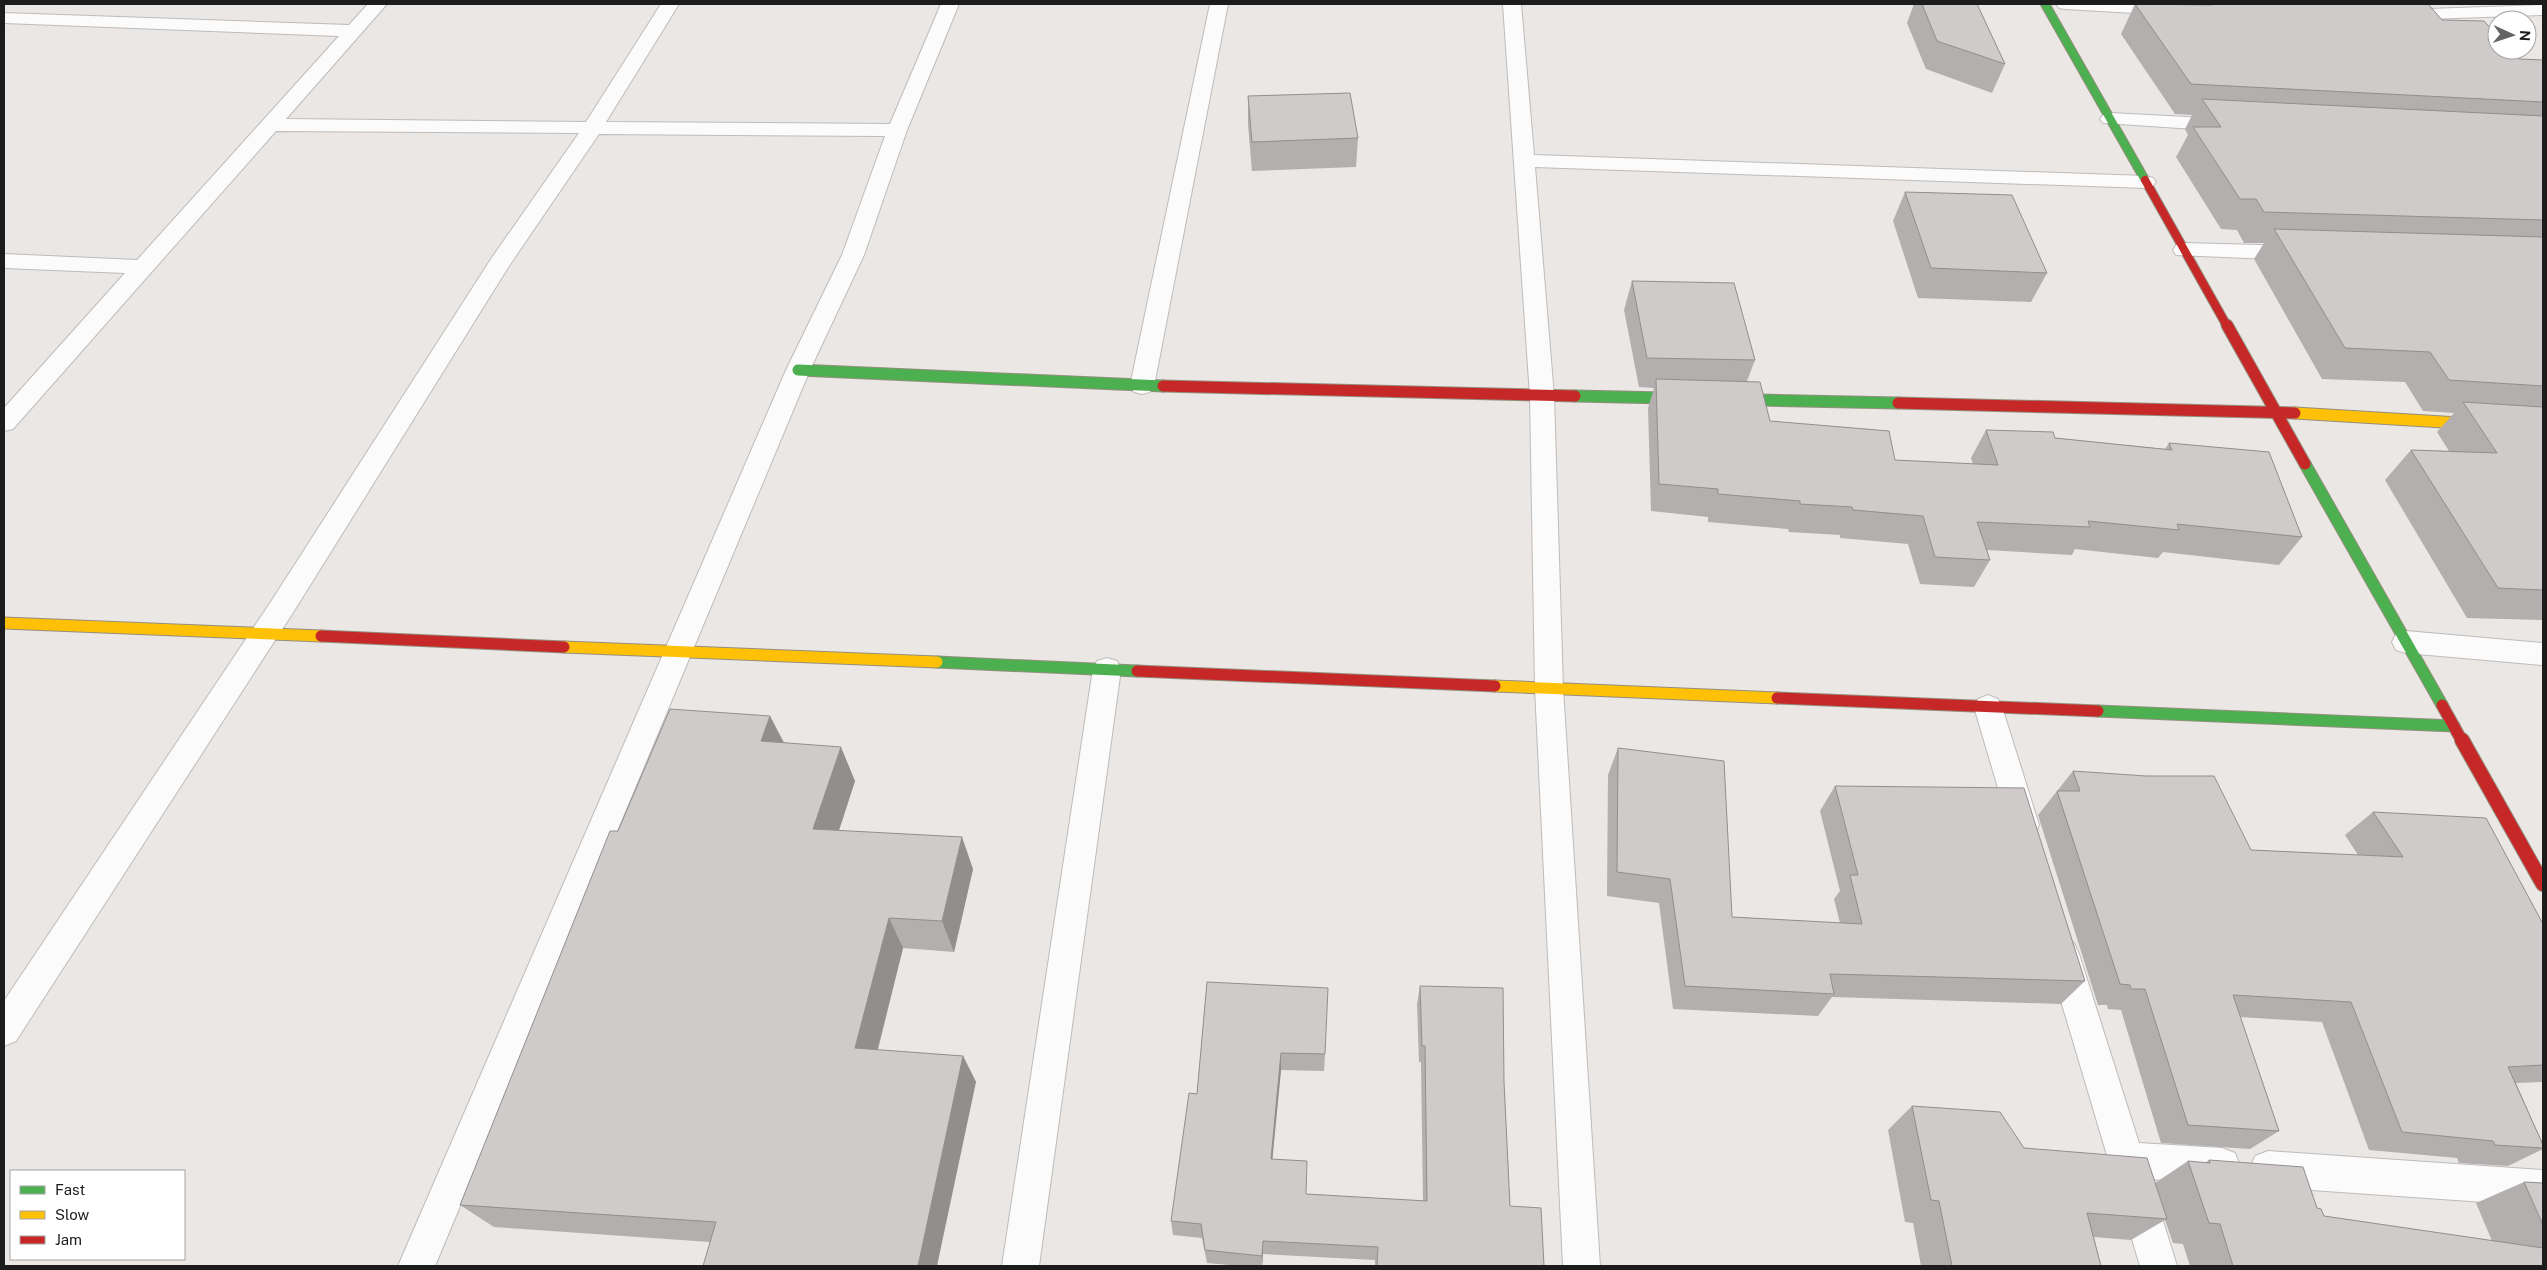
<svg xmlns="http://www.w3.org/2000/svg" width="2547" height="1270" viewBox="0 0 2547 1270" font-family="'Public Sans',sans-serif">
	<rect width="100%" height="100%" fill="#eae7e5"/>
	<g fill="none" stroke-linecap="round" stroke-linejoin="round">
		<g stroke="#bdbcbb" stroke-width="2">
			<g id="street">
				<path d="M 368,4 L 387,4 L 286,119 L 586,122 L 661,4 L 679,4 L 606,122 L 890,124 L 941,4 L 959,4 L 907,130 L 864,255 L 810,370 L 435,1266 L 398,1266 L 786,370 L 842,255 L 885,136 L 599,134 L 509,266 L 294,611 L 16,1041 L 4,1046 L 4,1001 L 274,597 L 491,259 L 579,133 L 276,131 L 13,429 L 4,431 L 4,408 L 125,273 L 4,268 L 4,254 L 137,260 L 339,36 L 4,23 L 4,13 L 349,25 Z"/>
				<path d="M 1210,4 L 1228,4 L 1154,386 L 1150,392 L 1142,394 L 1134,392 L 1130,386 Z"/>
				<path d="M 1503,4 L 1521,4 L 1534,155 L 2146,176 L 2153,178 L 2156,182 L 2153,186 L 2146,188 L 1535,167 L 1554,396 L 1563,688 L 1600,1266 L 1563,1266 L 1535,688 L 1530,396 Z"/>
				<path d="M 2056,4 L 2155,4 L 2176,6 L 2179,10 L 2176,14 L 2170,15 L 2065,9 L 2059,8 Z"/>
				<path d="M 2543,5 L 2543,15 L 2400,20 L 2394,19 L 2391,15 L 2394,11 L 2400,10 Z"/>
				<path d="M 2110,113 L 2226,119 L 2233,121 L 2236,125 L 2233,129 L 2226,131 L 2103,123 L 2100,119 L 2103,115 Z"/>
				<path d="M 2184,243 L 2295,246 L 2303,248 L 2306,253 L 2303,258 L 2295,260 L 2176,255 L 2173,250 L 2176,245 Z"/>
				<path d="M 2406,631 L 2543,643 L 2543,665 L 2406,653 L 2396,650 L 2392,642 L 2396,634 Z"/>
				<path d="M 1107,658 L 1117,661 L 1121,669 L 1039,1266 L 1002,1266 L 1093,669 L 1097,661 Z"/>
				<path d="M 1988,695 L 1998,699 L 2002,707 L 2039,825 L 2035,834 L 2024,838 L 2013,834 L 2009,825 L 1974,707 L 1978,699 Z"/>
				<path d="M 2063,939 L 2074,943 L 2079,954 L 2139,1143 L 2222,1148 L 2235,1153 L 2240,1166 L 2235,1179 L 2222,1184 L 2150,1179 L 2177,1266 L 2140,1266 L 2047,954 L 2052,943 Z"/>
				<path d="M 2268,1151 L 2543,1170 L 2543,1206 L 2268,1187 L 2255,1182 L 2250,1169 L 2255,1156 Z"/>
			</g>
		</g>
		<g stroke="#948e7d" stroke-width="10">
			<path id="fast-far1" d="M 2045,4 L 2145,180"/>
		</g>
		<g stroke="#948e7d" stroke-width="13">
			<g id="fast">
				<path d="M 798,370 L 1163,386"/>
				<path d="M 1575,396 L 1898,403"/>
				<path d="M 2305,464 L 2442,705"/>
				<path d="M 937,662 L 1137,671"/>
				<path d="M 2098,711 L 2454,726"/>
			</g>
		</g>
		<g stroke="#948e7d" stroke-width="13">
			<g id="slow">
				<path d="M 2295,413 L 2543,428"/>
				<path d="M 4,623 L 321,636"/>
				<path d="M 564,647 L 937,662"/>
				<path d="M 1495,686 L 1777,698"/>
			</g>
		</g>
		<g stroke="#948e7d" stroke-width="10">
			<path id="jam-far2" d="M 2145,180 L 2227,326"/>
		</g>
		<g stroke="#948e7d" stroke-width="13">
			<g id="jam-far1">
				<path d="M 2227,325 L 2305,464"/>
				<path d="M 1163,386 L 1575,396"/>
				<path d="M 1898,403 L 2295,413"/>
				<path d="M 321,636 L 564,647"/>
				<path d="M 1137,671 L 1495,686"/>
				<path d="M 1777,698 L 2098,711"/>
				<path d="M 2442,705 L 2462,741"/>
			</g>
		</g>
		<g stroke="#948e7d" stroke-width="16">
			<path id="jam" d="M 2462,740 L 2543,884"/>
		</g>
		<use href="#street" fill="#fcfbfb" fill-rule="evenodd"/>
		<use href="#fast-far1" stroke="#4caf50" stroke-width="8"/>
		<use href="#fast" stroke="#4caf50" stroke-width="11"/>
		<use href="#slow" stroke="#ffc107" stroke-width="11"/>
		<use href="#jam-far2" stroke="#c62828" stroke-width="8"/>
		<use href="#jam-far1" stroke="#c62828" stroke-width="11"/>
		<use href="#jam" stroke="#c62828" stroke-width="14"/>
	</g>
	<g fill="#b2afae">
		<path d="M 1914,4 L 1977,4 L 2005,64 L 1992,93 L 1926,69 L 1907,23 Z"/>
		<path d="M 2135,4 L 2428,4 L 2442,20 L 2519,59 L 2543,60 L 2543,620 L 2467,618 L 2385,480 L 2411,450 L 2449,451 L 2437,432 L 2454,413 L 2423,411 L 2405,382 L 2322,379 L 2254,259 L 2264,243 L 2244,243 L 2237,230 L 2221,229 L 2176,157 L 2188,135 L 2185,129 L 2192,115 L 2175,114 L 2121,34 Z"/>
		<path d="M 1248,96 L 1358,138 L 1356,167 L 1252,171 L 1248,125 Z"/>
		<path d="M 1905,192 L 2047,273 L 2031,302 L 1918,298 L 1893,221 Z"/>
		<path d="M 1632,281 L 1755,360 L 1747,381 L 1770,421 L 1895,460 L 1973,464 L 1971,458 L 1986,430 L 2055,438 L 2165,449 L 2169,443 L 2302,537 L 2279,565 L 2163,552 L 2158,558 L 2075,549 L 2072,555 L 1987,550 L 1990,560 L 1974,587 L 1920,584 L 1908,544 L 1840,538 L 1840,535 L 1789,532 L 1788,529 L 1708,522 L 1708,517 L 1651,511 L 1648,408 L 1654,388 L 1639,387 L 1624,310 Z"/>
		<path d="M 770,716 L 784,742 L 855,781 L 839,830 L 973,869 L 954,952 L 903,948 L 878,1050 L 963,1056 L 976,1082 L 710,1242 L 494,1227 L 460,1205 L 618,831 Z"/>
		<path d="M 1618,748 L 1732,917 L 1840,923 L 1834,899 L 1840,891 L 1820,811 L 1835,786 L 2085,981 L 2061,1004 L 1832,997 L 1818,1016 L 1673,1009 L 1659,903 L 1607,896 L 1608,775 Z"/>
		<path d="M 2073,771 L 2251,850 L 2358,855 L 2345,835 L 2373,812 L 2543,924 L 2543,1082 L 2516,1083 L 2543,1145 L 2543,1149 L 2508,1166 L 2459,1163 L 2457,1158 L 2369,1150 L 2322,1022 L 2240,1017 L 2279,1131 L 2250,1149 L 2161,1143 L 2121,1010 L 2108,1009 L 2107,1005 L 2098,1005 L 2038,815 Z"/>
		<path d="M 1207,982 L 1325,1054 L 1324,1071 L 1281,1070 L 1272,1159 L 1306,1194 L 1423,1201 L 1421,1062 L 1419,1062 L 1417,1004 L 1420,986 L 1504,1082 L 1510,1206 L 1544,1266 L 1375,1266 L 1375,1260 L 1263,1254 L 1262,1266 L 1240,1266 L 1207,1263 L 1202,1238 L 1173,1235 L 1171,1221 L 1197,1094 Z"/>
		<path d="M 1912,1106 L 2024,1148 L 2155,1183 L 2188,1161 L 2205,1163 L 2209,1160 L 2317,1208 L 2324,1216 L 2492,1241 L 2476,1203 L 2524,1182 L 2543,1183 L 2543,1266 L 2190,1266 L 2183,1244 L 2173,1243 L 2165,1220 L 2131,1240 L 2094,1237 L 2101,1266 L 1921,1266 L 1913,1223 L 1905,1222 L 1888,1130 Z"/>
	</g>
	<g fill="#918e8d">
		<path d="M 770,716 L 787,750 L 761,741 Z"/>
		<path d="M 841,747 L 855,781 L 829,861 L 813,829 Z"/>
		<path d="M 962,837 L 973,869 L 954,952 L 942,921 Z"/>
		<path d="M 889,918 L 903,948 L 871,1075 L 855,1048 Z"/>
		<path d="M 1281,1053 L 1281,1070 L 1271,1174 L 1271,1159 Z"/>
		<path d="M 963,1056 L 976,1082 L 937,1266 L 918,1266 Z"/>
		<path d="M 1263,1241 L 1263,1254 L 1262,1266 L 1262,1256 Z"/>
	</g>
	<g fill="#cfcbca" stroke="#918e8d">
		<path d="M 1922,4 L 1977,4 L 2005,64 L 1937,41 Z"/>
		<path d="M 2135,4 L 2212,5 L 2211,4 L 2428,4 L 2442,20 L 2484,21 L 2497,35 L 2497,50 L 2511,50 L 2519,59 L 2543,60 L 2543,102 L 2191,84 Z"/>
		<path d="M 1350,93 L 1358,138 L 1252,142 L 1248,96 Z"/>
		<path d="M 2202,99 L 2543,116 L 2543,220 L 2264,212 L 2256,199 L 2240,199 L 2193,127 L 2221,127 Z"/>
		<path d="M 1905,192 L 2012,195 L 2047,273 L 1931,268 Z"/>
		<path d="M 2274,229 L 2543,237 L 2543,386 L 2449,380 L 2430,352 L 2345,348 Z"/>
		<path d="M 1632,281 L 1734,283 L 1755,360 L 1647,358 Z"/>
		<path d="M 1656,379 L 1760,382 L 1770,421 L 1889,431 L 1895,460 L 1998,465 L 1986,430 L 2053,432 L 2055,438 L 2172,450 L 2169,443 L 2269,452 L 2302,537 L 2177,524 L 2179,530 L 2088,521 L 2090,527 L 1977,522 L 1990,560 L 1935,557 L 1923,516 L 1853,510 L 1852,507 L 1800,504 L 1800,501 L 1718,494 L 1718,489 L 1659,484 Z"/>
		<path d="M 2463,402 L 2543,407 L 2543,590 L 2498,588 L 2411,450 L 2497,453 Z"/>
		<path d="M 670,709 L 770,716 L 761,741 L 841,747 L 813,829 L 962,837 L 942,921 L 889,918 L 855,1048 L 963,1056 L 918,1266 L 703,1266 L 716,1222 L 460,1205 L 610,831 L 618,831 Z"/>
		<path d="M 1618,748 L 1724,761 L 1732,917 L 1862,924 L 1850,875 L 1858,875 L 1835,786 L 2024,788 L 2085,981 L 1830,974 L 1834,994 L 1685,986 L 1670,879 L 1617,872 Z"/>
		<path d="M 2073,771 L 2146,776 L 2214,776 L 2251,850 L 2403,857 L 2373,812 L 2486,818 L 2543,924 L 2543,1065 L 2508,1067 L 2543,1145 L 2543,1148 L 2495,1145 L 2493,1141 L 2402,1132 L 2351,1002 L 2233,995 L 2279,1131 L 2188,1125 L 2145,989 L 2131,989 L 2130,985 L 2120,984 L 2057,791 L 2080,791 Z"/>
		<path d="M 1207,982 L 1328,988 L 1325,1054 L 1281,1053 L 1271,1159 L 1307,1161 L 1306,1194 L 1427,1201 L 1425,1046 L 1422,1046 L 1420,986 L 1503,988 L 1504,1082 L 1510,1206 L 1541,1208 L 1544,1266 L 1377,1266 L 1378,1247 L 1263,1241 L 1262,1256 L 1205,1250 L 1201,1224 L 1171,1221 L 1189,1093 L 1197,1094 Z"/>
		<path d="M 1912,1106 L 2000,1112 L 2024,1148 L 2147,1158 L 2167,1219 L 2087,1213 L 2101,1266 L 1952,1266 L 1939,1201 L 1931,1200 Z"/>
		<path d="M 2209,1160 L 2303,1167 L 2317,1208 L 2321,1209 L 2324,1216 L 2543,1248 L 2543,1266 L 2233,1266 L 2220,1224 L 2209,1223 L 2188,1161 L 2210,1163 Z"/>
		<path d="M 2524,1182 L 2543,1183 L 2543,1225 Z"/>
	</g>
	<rect width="2547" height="1270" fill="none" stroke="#1c1c1c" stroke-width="10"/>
	<rect x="10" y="1170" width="175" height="90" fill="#ffffff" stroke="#a4a4a4"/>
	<rect x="20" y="1186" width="25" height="8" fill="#4caf50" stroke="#a4a4a4"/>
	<text x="55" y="1195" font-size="15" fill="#1c1c1c">Fast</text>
	<rect x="20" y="1211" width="25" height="8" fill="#ffc107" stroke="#a4a4a4"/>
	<text x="55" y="1220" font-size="15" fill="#1c1c1c">Slow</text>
	<rect x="20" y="1236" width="25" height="8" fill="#c62828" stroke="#a4a4a4"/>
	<text x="55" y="1245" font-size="15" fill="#1c1c1c">Jam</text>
	<g transform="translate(2512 35) rotate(93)"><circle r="24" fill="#ffffff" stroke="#a4a4a4"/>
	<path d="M0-4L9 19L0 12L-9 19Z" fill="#646362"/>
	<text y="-8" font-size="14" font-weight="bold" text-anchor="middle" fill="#1c1c1c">N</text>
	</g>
</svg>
